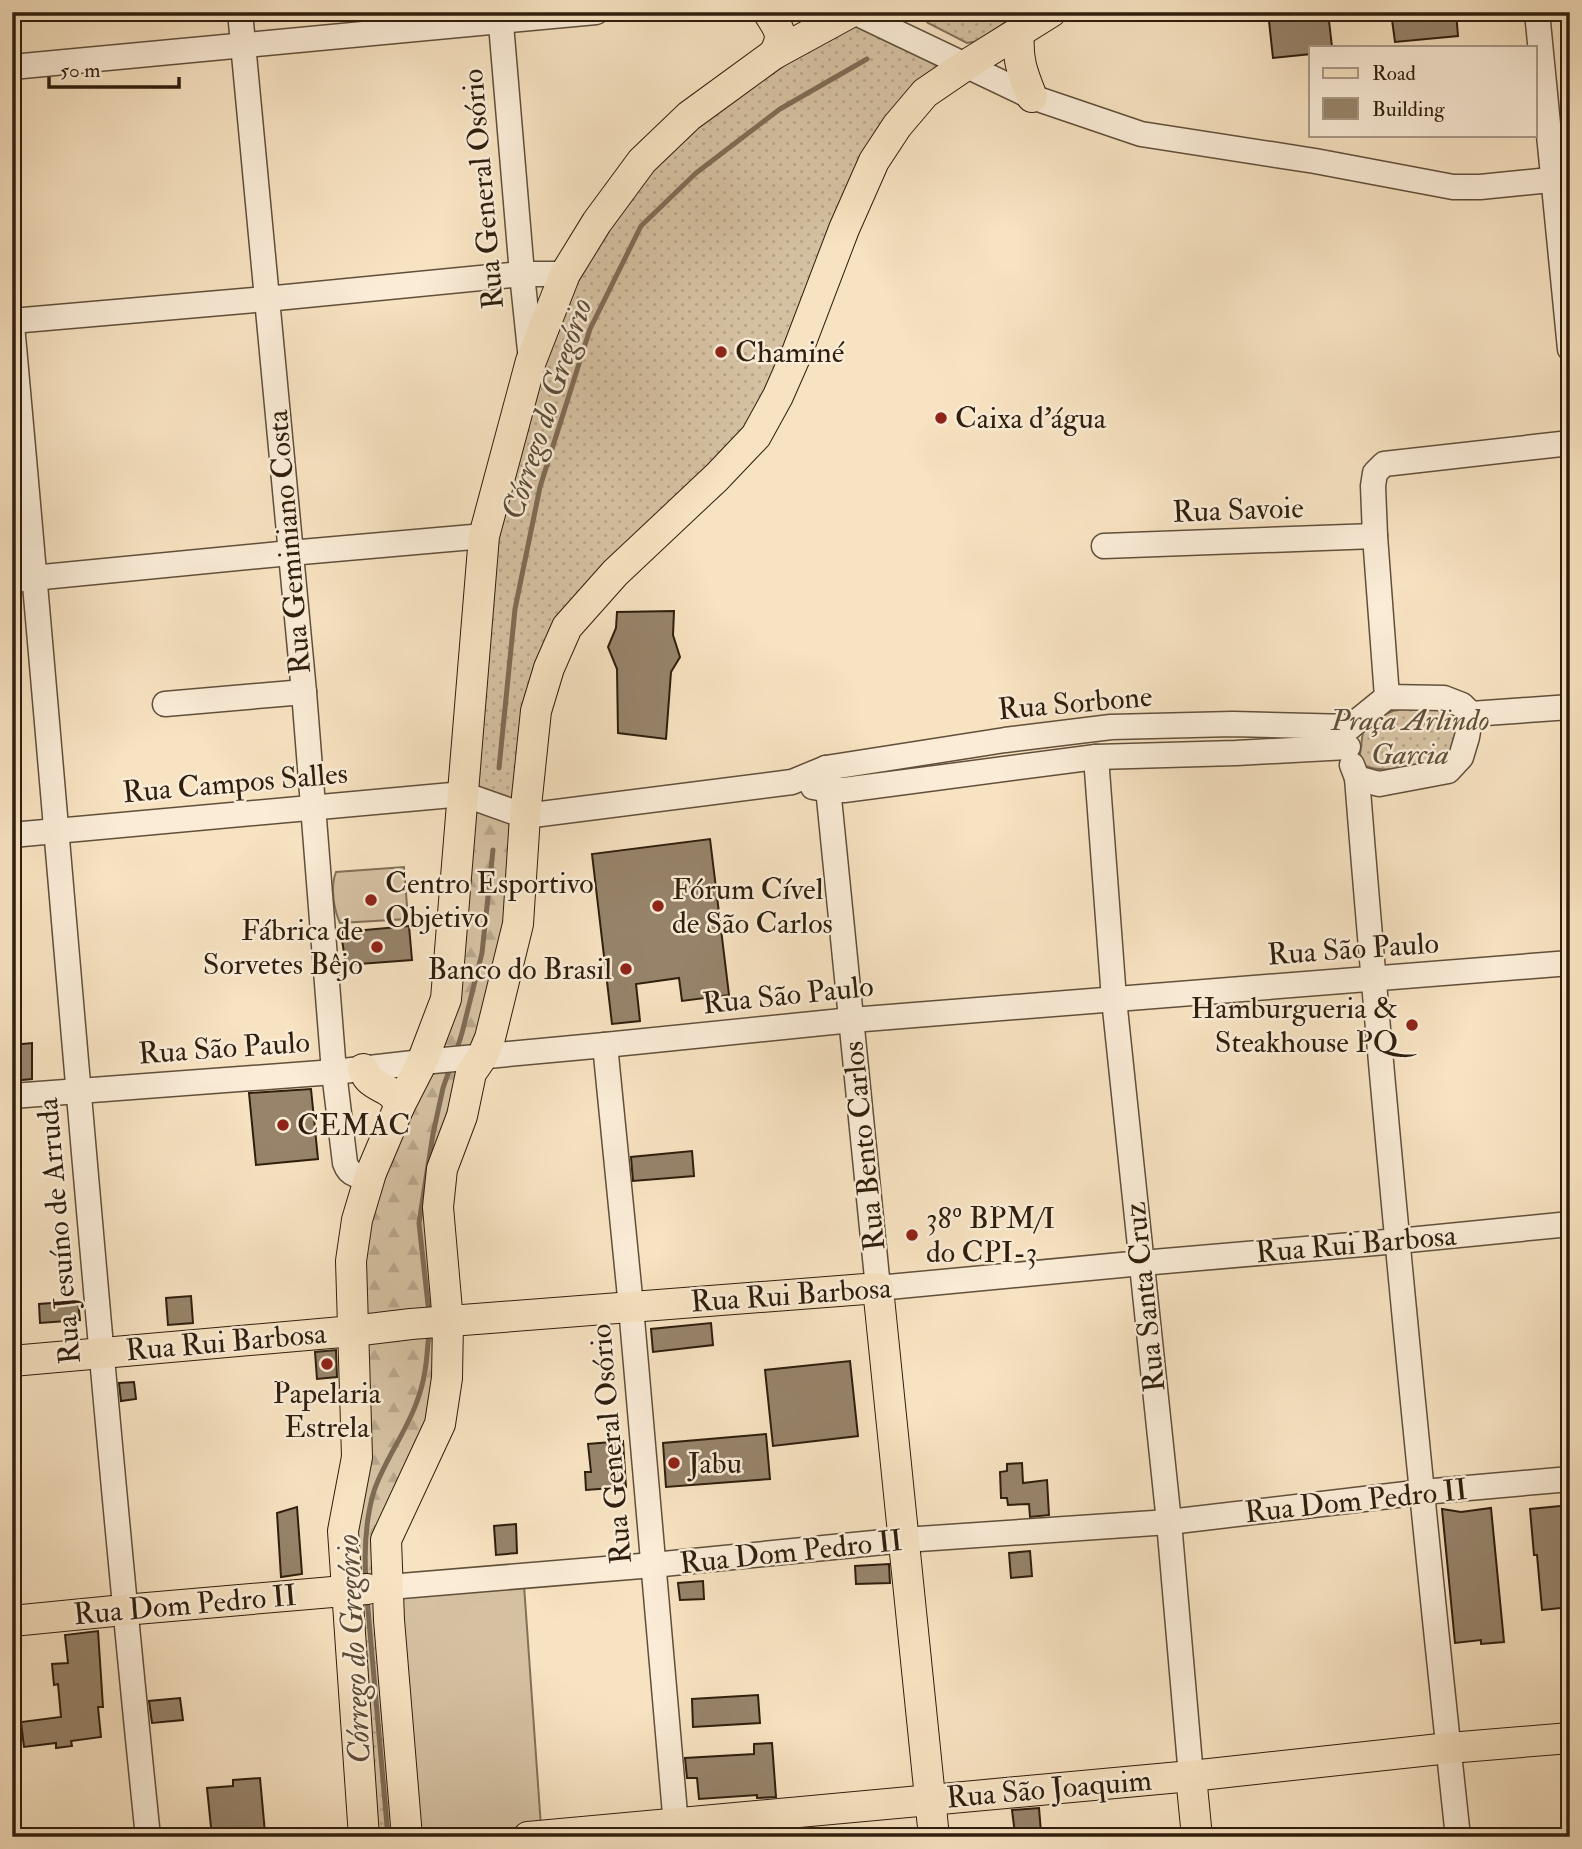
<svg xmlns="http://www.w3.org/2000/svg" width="1582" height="1849" viewBox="0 0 1582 1849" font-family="'IM FELL Double Pica',serif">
	<defs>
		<pattern id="grass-dots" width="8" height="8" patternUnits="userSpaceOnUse" patternTransform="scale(1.75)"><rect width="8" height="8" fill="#d5c1a2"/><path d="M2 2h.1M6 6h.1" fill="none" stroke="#b7a58a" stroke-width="1.8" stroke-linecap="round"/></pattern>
		<pattern id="forest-firs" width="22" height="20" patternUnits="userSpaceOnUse" patternTransform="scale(1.75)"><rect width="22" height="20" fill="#d5c1a2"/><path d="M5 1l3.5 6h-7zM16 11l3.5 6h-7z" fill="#b7a58a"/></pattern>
	</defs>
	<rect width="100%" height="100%" fill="#f7e2c1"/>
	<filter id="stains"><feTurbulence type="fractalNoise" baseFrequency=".00286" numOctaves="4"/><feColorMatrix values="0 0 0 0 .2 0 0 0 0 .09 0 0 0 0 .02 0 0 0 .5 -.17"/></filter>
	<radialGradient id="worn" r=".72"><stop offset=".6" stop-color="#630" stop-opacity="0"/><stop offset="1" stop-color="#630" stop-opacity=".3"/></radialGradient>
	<g fill="url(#grass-dots)" stroke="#827058" stroke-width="2">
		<path d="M 851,12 L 966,65 L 897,126 L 778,396 L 567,627 L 525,816 L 463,794 L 484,536 L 531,361 L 642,161 Z"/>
		<path d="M 917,12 L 1020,12 L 979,41 L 967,43 L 928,23 Z"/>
		<path d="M 1405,707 C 1417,708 1432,707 1444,709 C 1467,715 1457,750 1444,759 C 1429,770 1379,773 1363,765 L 1360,754 L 1363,731 C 1377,718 1387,712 1405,707 Z"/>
		<path d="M 379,1588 L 407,1837 L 364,1837 L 347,1592 Z"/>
	</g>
	<path fill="url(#forest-firs)" stroke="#827058" stroke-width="2" d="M 463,794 L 525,816 L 518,924 L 442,1169 L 447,1378 L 386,1540 L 389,1587 L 347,1592 L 351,1261 L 422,1062 Z"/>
	<g fill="#d5c1a2" stroke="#827058" stroke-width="2">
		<path d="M 404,867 L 408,919 L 340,923 C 334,910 330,887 336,872 Z"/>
		<path d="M 524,1585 L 541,1827 L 417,1835 L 400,1598 Z"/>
	</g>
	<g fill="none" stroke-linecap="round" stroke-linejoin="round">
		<g stroke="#7e6b54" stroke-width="5">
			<path d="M 499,768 L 515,609 L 540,487 L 590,329 L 641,226 L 696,173 L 780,109 L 867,59"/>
			<path d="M 456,1052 L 462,1033 L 482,953 L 493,850"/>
			<path d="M 429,1314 L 419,1223 L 433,1134 L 443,1088 L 451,1065"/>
			<path d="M 366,1581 C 364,1551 365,1521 374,1491 C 384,1461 405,1434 416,1404 C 426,1379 427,1357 429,1330"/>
			<path d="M 367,1598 L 388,1837"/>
		</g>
	</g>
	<g fill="#97846b" stroke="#2f1e0d" stroke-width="2">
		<path d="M 1268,12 L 1328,12 L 1332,47 L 1311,47 L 1311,54 L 1273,58 Z"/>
		<path d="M 1391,12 L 1456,12 L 1458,36 L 1395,42 Z"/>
		<path d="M 674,611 L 673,635 L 680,657 L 671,672 L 666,739 L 618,733 L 617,669 L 608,647 L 616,628 L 617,612 Z"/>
		<path d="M 710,839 L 729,995 L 682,1001 L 679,978 L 636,984 L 640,1021 L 612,1024 L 592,854 Z"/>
		<path d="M 409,926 L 412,960 L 346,965 L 342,940 L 343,932 Z"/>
		<path d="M 32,1043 L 32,1079 L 12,1081 L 12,1045 Z"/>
		<path d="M 311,1089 L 318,1159 L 256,1165 L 249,1093 Z"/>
		<path d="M 692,1151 L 694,1176 L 633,1181 L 631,1157 Z"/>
		<path d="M 191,1296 L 193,1323 L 168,1325 L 166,1298 Z"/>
		<path d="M 78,1301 L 80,1320 L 40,1323 L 39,1304 Z"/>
		<path d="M 711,1323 L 713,1345 L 653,1352 L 651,1329 Z"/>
		<path d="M 336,1350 L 337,1377 L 317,1379 L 315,1352 Z"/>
		<path d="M 850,1361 L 858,1436 L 773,1446 L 765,1370 Z"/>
		<path d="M 134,1382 L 136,1399 L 121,1401 L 119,1383 Z"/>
		<path d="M 766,1434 L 770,1479 L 666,1487 L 663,1443 Z"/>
		<path d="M 623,1441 L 626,1487 L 586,1490 L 585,1472 L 591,1472 L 588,1444 Z"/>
		<path d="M 1022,1463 L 1023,1483 L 1047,1480 L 1049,1515 L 1030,1517 L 1029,1504 L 1008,1505 L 1007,1498 L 1001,1498 L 1000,1472 L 1007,1471 L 1007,1464 Z"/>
		<path d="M 1570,1505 L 1570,1607 L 1542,1610 L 1537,1555 L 1534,1555 L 1530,1509 Z"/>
		<path d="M 297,1507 L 302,1574 L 281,1577 L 277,1513 Z"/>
		<path d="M 1491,1508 L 1504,1642 L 1481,1644 L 1481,1640 L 1455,1643 L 1442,1509 L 1461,1512 Z"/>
		<path d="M 516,1524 L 517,1553 L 496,1555 L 494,1526 Z"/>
		<path d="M 1030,1551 L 1032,1576 L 1011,1578 L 1009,1553 Z"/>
		<path d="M 889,1564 L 890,1583 L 856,1584 L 855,1566 Z"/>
		<path d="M 703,1581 L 704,1599 L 680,1600 L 678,1583 Z"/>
		<path d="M 98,1631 L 103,1707 L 98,1707 L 101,1737 L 71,1741 L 72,1746 L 56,1748 L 56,1743 L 24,1747 L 21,1722 L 61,1717 L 58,1684 L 54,1685 L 52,1664 L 68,1663 L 65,1635 Z"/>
		<path d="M 758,1695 L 760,1723 L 693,1727 L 692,1699 Z"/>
		<path d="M 180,1698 L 183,1720 L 152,1723 L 149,1701 Z"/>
		<path d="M 772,1743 L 776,1797 L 757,1798 L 757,1795 L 699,1799 L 697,1778 L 687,1778 L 685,1758 L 754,1754 L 754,1744 Z"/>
		<path d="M 260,1778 L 265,1833 L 236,1837 L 212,1837 L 207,1788 L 233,1786 L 233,1780 Z"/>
		<path d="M 1039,1808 L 1041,1832 L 1015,1834 L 1012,1810 Z"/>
	</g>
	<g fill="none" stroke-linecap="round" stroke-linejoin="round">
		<g stroke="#614f3a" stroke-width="27">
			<g id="minor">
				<path d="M 240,12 L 304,692 L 334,1072 L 345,1163 C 349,1175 359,1178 371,1173"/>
				<path d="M 500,12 L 522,274 L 531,360"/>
				<path d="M 854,12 L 1032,97 L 1141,134 L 1315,161 L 1453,187 L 1480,187 L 1570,178"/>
				<path d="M 1537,12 L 1570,349"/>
				<path d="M 12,67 L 596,12"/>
				<path d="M 12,321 L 266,299 L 522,274 L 565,274"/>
				<path d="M 12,325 C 58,829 96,1334 148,1837"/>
				<path d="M 1104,546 L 1375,536"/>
				<path d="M 12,580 L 290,553 L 484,536"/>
				<path d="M 1387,697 L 1375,536 L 1373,486 L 1375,473 L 1384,464 L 1570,443"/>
				<path d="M 165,704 L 304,692"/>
				<path d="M 1471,714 L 1570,707"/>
				<path d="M 1350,727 L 1387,697 L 1444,698 L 1462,705 L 1471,714"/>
				<path d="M 1096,757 L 1114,999 L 1169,1522 L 1191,1776"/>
				<path d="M 1352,765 L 1357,778 L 1379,784 L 1448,771 L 1461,757 L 1467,737 L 1471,714"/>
				<path d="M 826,768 L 878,1288 L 1142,1263 L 1398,1241 L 1570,1224"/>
				<path d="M 1357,778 C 1385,1132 1420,1485 1458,1837"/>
				<path d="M 813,787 L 830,790 L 844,790 L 1096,757 L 1236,753 L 1348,747"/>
				<path d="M 12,835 L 463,794 L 525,816 L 792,782 L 826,768 L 1005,740 L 1111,727 L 1233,724 L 1350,727"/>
				<path d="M 605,1045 L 631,1307 L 677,1837"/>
				<path d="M 12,1096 L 334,1072 L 422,1062 L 605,1045 L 852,1020 L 1570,963"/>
				<path d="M 389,1587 L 653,1565 L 904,1540 L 1169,1522 L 1423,1492 L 1570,1479"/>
			</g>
		</g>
		<g stroke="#2f1e0d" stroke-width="32">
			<g id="major">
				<path d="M 768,12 C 779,30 785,34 774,54"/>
				<path d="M 1019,32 C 1017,59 1022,72 1032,97"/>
				<path d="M 363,1069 C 365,1072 366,1076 369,1079 C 380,1090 395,1088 399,1107"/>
				<path d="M 12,1361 L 353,1331 L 411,1324 L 878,1288 L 934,1837"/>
				<path d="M 12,1621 L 124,1610 L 367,1589"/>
				<path d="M 1191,1776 L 1197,1837"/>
				<path d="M 364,1837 L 343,1531 L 357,1457 L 351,1261 L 357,1220 L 371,1173 L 399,1107 L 422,1062 L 446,999 L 484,536 L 531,361 L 565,274 L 597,222 L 642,161 L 689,116 L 774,54 L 851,12"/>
				<path d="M 407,1837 L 389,1620 L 386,1540 L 440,1424 L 447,1378 L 448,1322 L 438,1207 L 442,1169 L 462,1116 L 471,1073 L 482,1057 L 490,1038 L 518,924 L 525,816 L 536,711 L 549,668 L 567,627 L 615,573 L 717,477 L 756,436 L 778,396 L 796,355 L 844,229 L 874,161 L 897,126 L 925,93 L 966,65 L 1051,12"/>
				<path d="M 528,1837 L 1191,1776 L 1449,1748 L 1570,1738"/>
			</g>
		</g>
		<use href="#minor" stroke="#faecd7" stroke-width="24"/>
		<use href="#major" stroke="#f7e2c1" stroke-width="30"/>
	</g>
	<g fill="#8f2418" stroke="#faecd7" stroke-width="2.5">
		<circle cx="721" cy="352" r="7"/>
		<circle cx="941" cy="418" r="7"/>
		<circle cx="371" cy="900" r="7"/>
		<circle cx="658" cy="906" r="7"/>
		<circle cx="377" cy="947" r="7"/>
		<circle cx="626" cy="969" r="7"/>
		<circle cx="1412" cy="1025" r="7"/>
		<circle cx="283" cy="1125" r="7"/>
		<circle cx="912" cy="1235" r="7"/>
		<circle cx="327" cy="1364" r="7"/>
		<circle cx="674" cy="1463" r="7"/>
	</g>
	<g text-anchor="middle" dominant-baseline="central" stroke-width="5" stroke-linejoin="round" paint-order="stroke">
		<g font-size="30" fill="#2f1e0d" stroke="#faecd7">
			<text transform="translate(483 189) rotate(-95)">Rua General Osório</text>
			<text transform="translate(1238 510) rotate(-2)">Rua Savoie</text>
			<text transform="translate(289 542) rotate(-95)">Rua Geminiano Costa</text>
			<text transform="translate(1075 703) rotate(-5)">Rua Sorbone</text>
			<text transform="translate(235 783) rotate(-5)">Rua Campos Salles</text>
			<text transform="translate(1353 949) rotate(-4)">Rua São Paulo</text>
			<text transform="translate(788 995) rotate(-6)">Rua São Paulo</text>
			<text transform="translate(224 1048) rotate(-4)">Rua São Paulo</text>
			<text transform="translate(864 1146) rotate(-96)">Rua Bento Carlos</text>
			<text transform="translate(59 1231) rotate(-95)">Rua Jesuíno de Arruda</text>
			<text transform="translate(1356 1244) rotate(-5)">Rua Rui Barbosa</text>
			<text transform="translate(791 1295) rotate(-4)">Rua Rui Barbosa</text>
			<text transform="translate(1145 1297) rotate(-96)">Rua Santa Cruz</text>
			<text transform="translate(226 1342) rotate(-5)">Rua Rui Barbosa</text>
			<text transform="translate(611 1444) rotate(-95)">Rua General Osório</text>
			<text transform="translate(1356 1501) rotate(-6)">Rua Dom Pedro II</text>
			<text transform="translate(791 1552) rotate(-6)">Rua Dom Pedro II</text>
			<text transform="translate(185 1605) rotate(-5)">Rua Dom Pedro II</text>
			<text transform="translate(1049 1789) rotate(-5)">Rua São Joaquim</text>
		</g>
		<g font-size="30" fill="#2f1e0d" stroke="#faecd7" text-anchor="start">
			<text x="735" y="352">Chaminé</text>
			<text x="955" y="418">Caixa d'água</text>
			<text x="385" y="883">Centro Esportivo<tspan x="385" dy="34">Objetivo</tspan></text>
			<text x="672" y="889">Fórum Cível<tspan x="672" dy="34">de São Carlos</tspan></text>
			<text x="363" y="930" text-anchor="end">Fábrica de<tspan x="363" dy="34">Sorvetes Bêjo</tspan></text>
			<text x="612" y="969" text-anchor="end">Banco do Brasil</text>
			<text x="1398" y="1008" text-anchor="end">Hamburgueria &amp;<tspan x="1398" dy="34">Steakhouse PQ</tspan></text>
			<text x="297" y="1125">CEMAC</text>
			<text x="926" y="1218">38º BPM/I<tspan x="926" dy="34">do CPI-3</tspan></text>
			<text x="327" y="1393" text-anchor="middle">Papelaria<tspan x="327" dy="34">Estrela</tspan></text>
			<text x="688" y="1463">Jabu</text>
		</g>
		<g font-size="30" font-style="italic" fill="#614f3a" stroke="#faecd7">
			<text x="1410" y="720">Praça Arlindo<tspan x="1410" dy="34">Garcia</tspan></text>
		</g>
		<g font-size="32" font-style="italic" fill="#5d4b37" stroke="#faecd7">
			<text transform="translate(547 409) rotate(-72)">Córrego do Gregório</text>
			<text transform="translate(354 1649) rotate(-93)">Córrego do Gregório</text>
		</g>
	</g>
	<rect width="1582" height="1849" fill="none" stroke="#f7e2c1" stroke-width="42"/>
	<rect x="14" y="14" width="1554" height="1821" fill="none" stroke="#2f1e0d" stroke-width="3.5"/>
	<rect x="21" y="21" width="1540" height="1807" fill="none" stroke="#2f1e0d" stroke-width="2"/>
	<rect x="1309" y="46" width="228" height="91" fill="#faecd7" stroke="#a99a86" stroke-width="2"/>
	<rect x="1323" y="68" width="35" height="10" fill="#f7e2c1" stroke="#a99a86" stroke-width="2"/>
	<text x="1372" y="80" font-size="21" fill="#2f1e0d">Road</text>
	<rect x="1323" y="98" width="35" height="21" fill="#97846b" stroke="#a99a86" stroke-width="2"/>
	<text x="1372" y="116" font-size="21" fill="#2f1e0d">Building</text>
	<path d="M49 77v10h130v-10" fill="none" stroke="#2f1e0d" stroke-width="3.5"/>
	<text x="60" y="77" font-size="21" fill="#2f1e0d" stroke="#faecd7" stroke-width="5" paint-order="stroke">50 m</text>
	<rect width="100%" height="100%" filter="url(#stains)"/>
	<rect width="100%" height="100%" fill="url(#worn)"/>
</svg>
